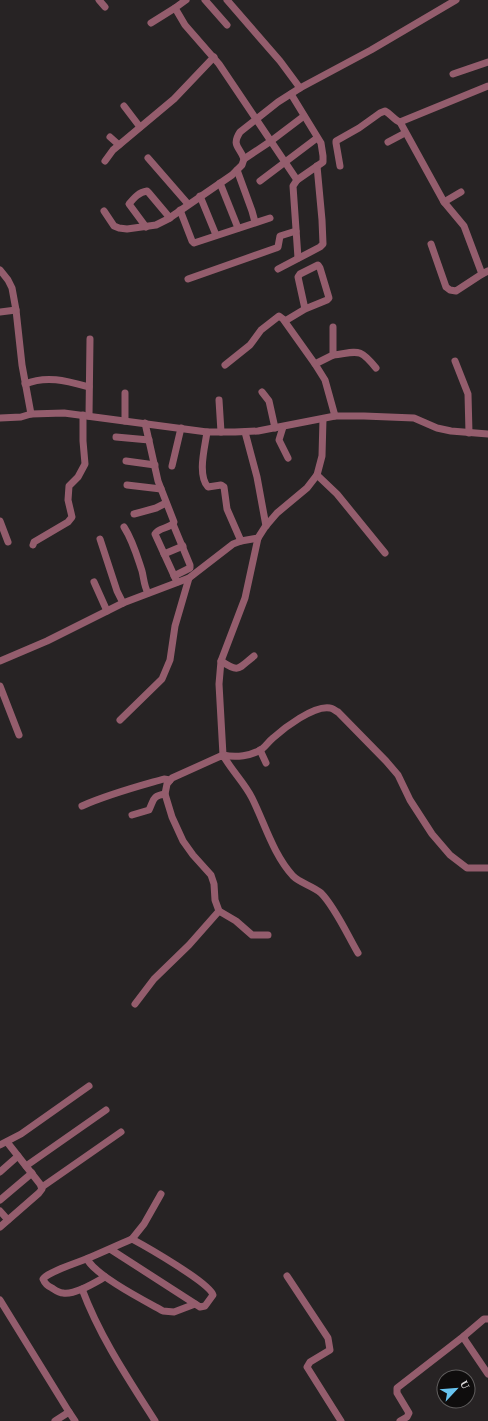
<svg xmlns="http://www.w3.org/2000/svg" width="488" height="1421" viewBox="0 0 488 1421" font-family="Georgia,serif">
	<rect width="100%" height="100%" fill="#272324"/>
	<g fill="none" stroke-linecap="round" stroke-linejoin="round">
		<g stroke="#945d6d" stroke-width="7">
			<path d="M 99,0 L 105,7"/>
			<path d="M 186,0 L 175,8 L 185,25 L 219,64 L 297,180"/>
			<path d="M 205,0 L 227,25"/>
			<path d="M 227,0 L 280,61 L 300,88"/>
			<path d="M 151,23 L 175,8"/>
			<path d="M 453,74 L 488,62"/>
			<path d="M 488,86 L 400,122 L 444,202 L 464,226 L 482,274 L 488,271"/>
			<path d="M 291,94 L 321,143 L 323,156 L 323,162 L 297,180 L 293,186 L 298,258"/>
			<path d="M 124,106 L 140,127"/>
			<path d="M 110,137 L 119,145"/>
			<path d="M 388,142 L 405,133"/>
			<path d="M 148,158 L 188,204"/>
			<path d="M 244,159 L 271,141 L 304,116"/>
			<path d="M 105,161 L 113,150 L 174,99 L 214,57"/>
			<path d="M 340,166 L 336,143 L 336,141 L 359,128 L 380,113 L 385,111 C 391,114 394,120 400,122"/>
			<path d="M 237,170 L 252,211 L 255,222"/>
			<path d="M 260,181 L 317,138"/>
			<path d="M 220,183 L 238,228"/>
			<path d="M 200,196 L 216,235"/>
			<path d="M 444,202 L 461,192"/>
			<path d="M 180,210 L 192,241 L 194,243 L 270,218"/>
			<path d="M 104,211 L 114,226 L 119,228 L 127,229 L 156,225 L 168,219 L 232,175 L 242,165 L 244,159 C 240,147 231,146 240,132 L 278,102 L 300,88 L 371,50 L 456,0"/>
			<path d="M 146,227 L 129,204 C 134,198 139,192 147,191 L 149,193 L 170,218"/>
			<path d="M 431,244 L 446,287 L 450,290 L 456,291 L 482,274"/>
			<path d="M 278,269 L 320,247 L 323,244 L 322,220 L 317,166"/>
			<path d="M 0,270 L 8,280 L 12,288 L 16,310 L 22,365 L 31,414"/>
			<path d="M 188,279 L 276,248 L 278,247 L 280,236 L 296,231"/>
			<path d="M 0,312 L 16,310"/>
			<path d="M 285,321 L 305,309 L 327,300 L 329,298 L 320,268 L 318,265 L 300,274 L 298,277 L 305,309"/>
			<path d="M 333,327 L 333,355 L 315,364 L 325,380 L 335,416"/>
			<path d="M 333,355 C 358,352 359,347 376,368"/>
			<path d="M 455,361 L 468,394 L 469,433"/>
			<path d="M 225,365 L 250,345 L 261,330 L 279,316 L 283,319 L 315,364"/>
			<path d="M 25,384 C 47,375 67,381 89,387"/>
			<path d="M 262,392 L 269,401 L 275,428"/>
			<path d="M 125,393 L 125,421"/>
			<path d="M 219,400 L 221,432"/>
			<path d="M 89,416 L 90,339"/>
			<path d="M 0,418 L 21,417 L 31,414 L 64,413 L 207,432 L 235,432 L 258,431 L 335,416 L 364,416 L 414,418 L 437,428 L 451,431 L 488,434"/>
			<path d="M 323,419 L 322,456 L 317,475 L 307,488 L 277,513 L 265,527 L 258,538 L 245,598 L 221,661 L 219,684 L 223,755 C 236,758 251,756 262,749 C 266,746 269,741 273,738 C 284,728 314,705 330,708 C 332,708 336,711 338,712 L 386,761 L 398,775 L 410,800 L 432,834 L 450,855 L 467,868 L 488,868"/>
			<path d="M 145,423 L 158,481 L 174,522 C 170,529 159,527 155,534 L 177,582"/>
			<path d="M 283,427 L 279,440 L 288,458"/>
			<path d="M 207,432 C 205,447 197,475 208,487 L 221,485 L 224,487 L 227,509 L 241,541"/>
			<path d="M 245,432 L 257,477 L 266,526"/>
			<path d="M 116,437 L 149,440"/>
			<path d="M 126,461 L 155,465"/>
			<path d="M 172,466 L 181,428"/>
			<path d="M 317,475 L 337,494 L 385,553"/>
			<path d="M 127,485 L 161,489"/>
			<path d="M 134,514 L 156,508 L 166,503"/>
			<path d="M 0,521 L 8,542"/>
			<path d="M 173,524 L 190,565 L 190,568 L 174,576"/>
			<path d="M 124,527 C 133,541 137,556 142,571 C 144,579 144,586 148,593"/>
			<path d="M 100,539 L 117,591 L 123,603"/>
			<path d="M 33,545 L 34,542 L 68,522 L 72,517 L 68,500 L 69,486 L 78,477 L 85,464 L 83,441 L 83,415"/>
			<path d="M 164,554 L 183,546"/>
			<path d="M 94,582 L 107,611"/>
			<path d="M 0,661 L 47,641 L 123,603 L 189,578 L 233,544 L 241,541 L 258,538"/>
			<path d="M 221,661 C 239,673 238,669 254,656"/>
			<path d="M 0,686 L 19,735"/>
			<path d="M 120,720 L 162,679 L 170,660 L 175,626 L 189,578"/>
			<path d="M 260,750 L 266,763"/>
			<path d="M 82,806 C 109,794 136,787 164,779 L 170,780"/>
			<path d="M 132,815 L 149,810 C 154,800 152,796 165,794"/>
			<path d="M 268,935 L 252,935 L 236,921 L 219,911 L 215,900 L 214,884 L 211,875 L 193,855 L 183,841 L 172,817 L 165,794 L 167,784 L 172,778 L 223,755 C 231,770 244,782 252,798 C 265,824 273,854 293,876 C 300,883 313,886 321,893 C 335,907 348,936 358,953"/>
			<path d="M 135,1004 L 154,979 L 189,945 L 219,911"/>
			<path d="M 0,1145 L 21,1134 L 89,1086"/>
			<path d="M 26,1166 L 106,1110"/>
			<path d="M 0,1172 L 18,1156"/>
			<path d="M 42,1187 L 121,1132"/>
			<path d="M 0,1200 L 32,1173"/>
			<path d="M 0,1211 L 8,1220"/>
			<path d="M 0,1227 L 39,1193 L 42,1189 L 40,1184 L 7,1142"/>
			<path d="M 132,1239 L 144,1224 L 161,1194"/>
			<path d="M 87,1259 C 96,1276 145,1301 163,1311 L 174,1312 L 195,1304"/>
			<path d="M 287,1276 L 328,1338 L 330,1350 L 310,1362 L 307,1367 L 341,1421"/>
			<path d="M 105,1277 C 94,1283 75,1295 63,1293 C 59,1293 55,1290 52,1288 C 47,1286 45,1284 43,1279 C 49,1271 80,1262 91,1257 C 105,1251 118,1245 132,1239 C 145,1246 210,1283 213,1295 L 205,1306 L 200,1307 L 110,1249"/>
			<path d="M 82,1289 C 100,1337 127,1377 155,1421"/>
			<path d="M 0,1300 L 69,1412"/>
			<path d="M 488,1319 L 484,1319 L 464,1336 L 465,1340 L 488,1374"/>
			<path d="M 55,1421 L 69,1412 L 75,1421"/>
			<path d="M 400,1421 L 407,1417 L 409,1413 L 397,1393 L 397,1388 L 464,1336"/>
		</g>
	</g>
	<g transform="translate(456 1389) rotate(64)"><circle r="19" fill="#0f0d0d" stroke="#605e5e"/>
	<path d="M0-3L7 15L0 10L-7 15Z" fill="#68c4f0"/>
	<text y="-6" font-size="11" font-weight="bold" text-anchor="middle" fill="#dad7d8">U</text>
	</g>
</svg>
